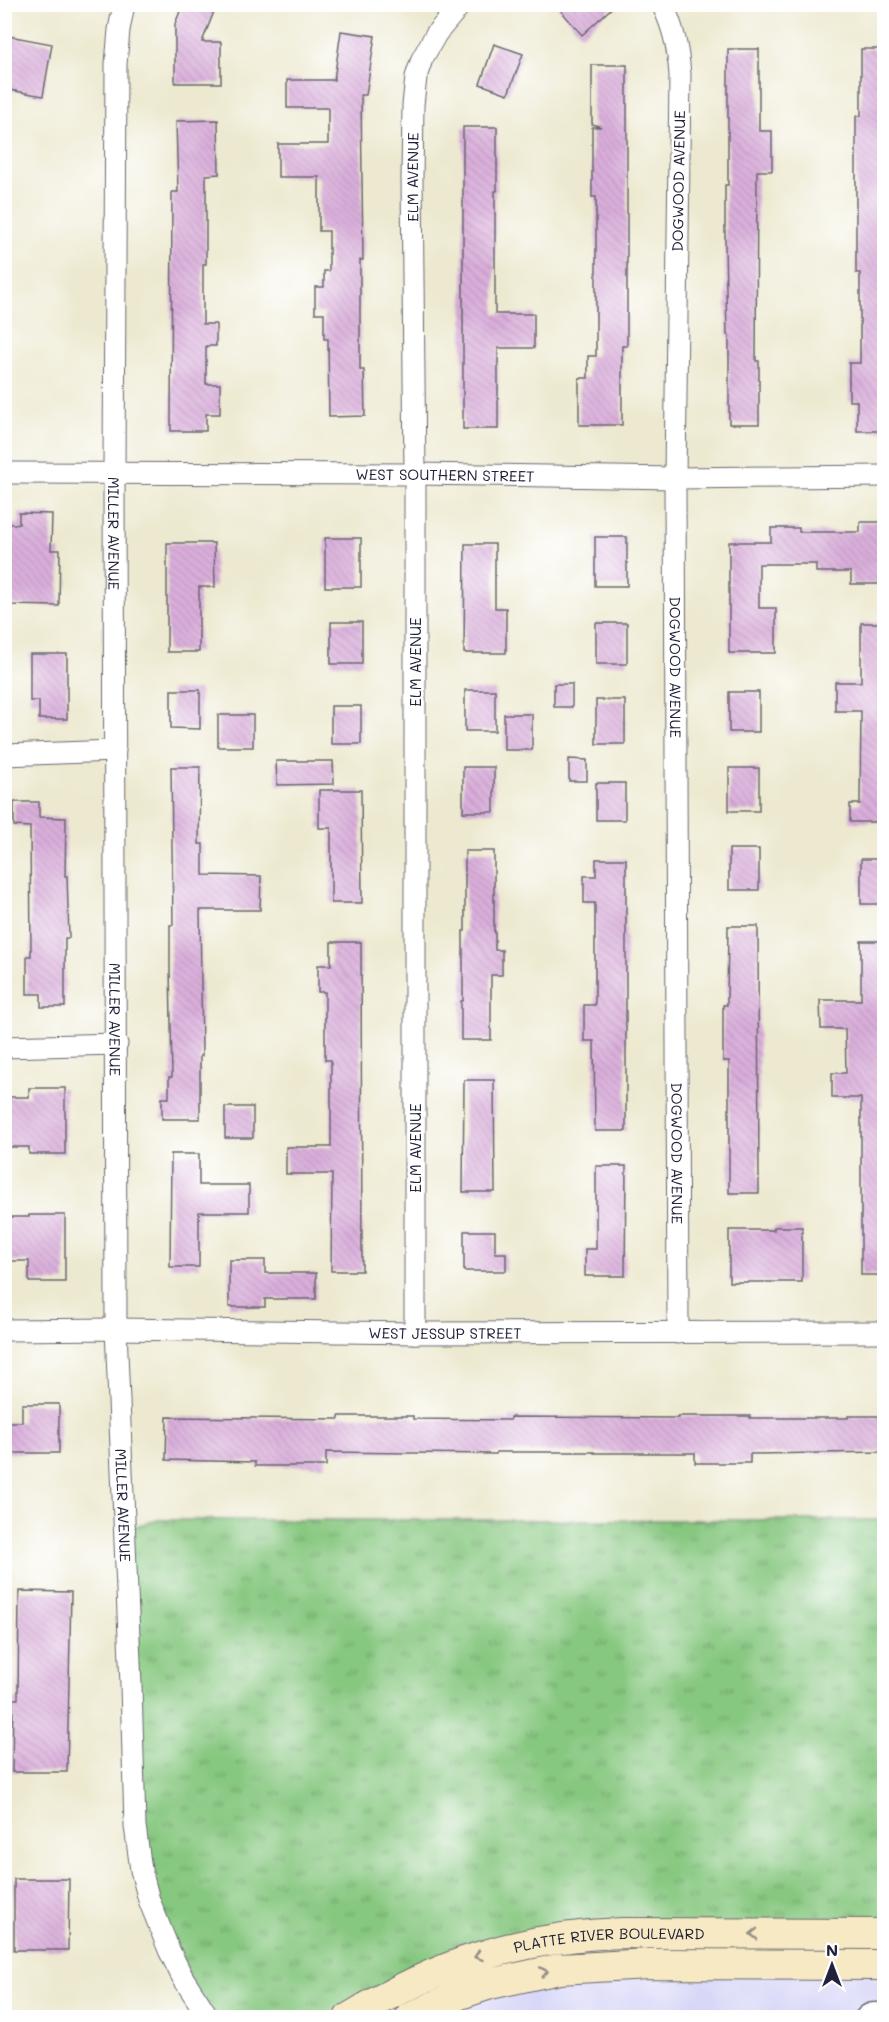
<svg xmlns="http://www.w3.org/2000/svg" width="889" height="2022" viewBox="0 0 889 2022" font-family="Mali,sans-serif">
	<defs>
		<pattern id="grass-tufts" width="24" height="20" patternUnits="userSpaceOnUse" patternTransform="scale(1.5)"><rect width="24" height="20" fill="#87c880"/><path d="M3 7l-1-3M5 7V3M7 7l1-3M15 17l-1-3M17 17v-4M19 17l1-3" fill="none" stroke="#6ea26a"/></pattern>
		<pattern id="building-back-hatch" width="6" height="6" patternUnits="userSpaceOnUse" patternTransform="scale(1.5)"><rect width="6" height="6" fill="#daafdb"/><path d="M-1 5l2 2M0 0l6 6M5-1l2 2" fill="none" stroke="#bb96bd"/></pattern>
	</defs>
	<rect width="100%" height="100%" fill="#fff"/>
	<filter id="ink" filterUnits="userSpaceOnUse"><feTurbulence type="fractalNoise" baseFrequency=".0167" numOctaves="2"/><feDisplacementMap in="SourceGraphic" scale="12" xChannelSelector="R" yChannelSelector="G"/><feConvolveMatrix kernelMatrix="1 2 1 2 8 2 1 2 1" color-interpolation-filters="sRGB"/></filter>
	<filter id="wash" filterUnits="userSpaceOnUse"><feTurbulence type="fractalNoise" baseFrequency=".008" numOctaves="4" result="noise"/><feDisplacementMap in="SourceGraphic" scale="24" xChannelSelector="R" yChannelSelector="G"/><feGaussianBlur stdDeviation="1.35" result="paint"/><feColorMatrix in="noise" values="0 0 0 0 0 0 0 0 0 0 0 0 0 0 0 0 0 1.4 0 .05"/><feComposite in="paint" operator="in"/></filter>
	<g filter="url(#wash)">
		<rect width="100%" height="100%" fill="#ede9d0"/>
		<path fill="#d8d7f8" d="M 884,1965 L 884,2017 L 410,2018 L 490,1984 Z"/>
		<path fill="url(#grass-tufts)" stroke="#54755e" stroke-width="1.5" d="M 158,1520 L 884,1520 L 884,1934 L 595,1933 L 349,2017 L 209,2017 L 149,1900 L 125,1529 Z"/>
		<g id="blocks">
			<g fill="url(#building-back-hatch)">
				<path d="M 183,4 L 217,4 L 202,42 L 221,42 L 221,83 L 175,83 L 175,24 Z"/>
				<path d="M 555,4 L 616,4 L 582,35 Z"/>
				<path d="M 341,31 L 375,36 L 366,95 L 361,95 L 363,260 L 360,260 L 360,370 L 364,370 L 365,416 L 329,417 L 328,339 L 324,339 L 324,313 L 315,313 L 315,287 L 324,287 L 324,271 L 329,271 L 329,231 L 319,231 L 319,177 L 278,177 L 278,144 L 328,144 L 328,108 L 287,108 L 287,80 L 334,80 Z"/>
				<path d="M 4,35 L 52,44 L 43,96 L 4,89 Z"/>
				<path d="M 494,44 L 523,54 L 508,94 L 480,84 Z"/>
				<path d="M 728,49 L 759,49 L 759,131 L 772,131 L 772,171 L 757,171 L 756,361 L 759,361 L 759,424 L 729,424 L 729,335 L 727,335 L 725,245 L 725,185 L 728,185 Z"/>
				<path d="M 861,49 L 885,49 L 885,431 L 857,431 L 857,401 L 849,401 L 849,363 L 860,363 L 860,273 L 856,273 L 856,116 L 861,116 Z"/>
				<path d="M 592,65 L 627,65 L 627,346 L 622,346 L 622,425 L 579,425 L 579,378 L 588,378 L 588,356 L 596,356 L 596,197 L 592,197 L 592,127 L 601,127 L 592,124 Z"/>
				<path d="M 218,120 L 219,174 L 206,175 L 206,264 L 203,264 L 203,324 L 216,324 L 216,346 L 206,346 L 206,384 L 220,384 L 220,414 L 206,414 L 206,431 L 171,431 L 172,192 L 178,192 L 176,121 Z"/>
				<path d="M 463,127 L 497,127 L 497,191 L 495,191 L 495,314 L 534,314 L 534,348 L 498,348 L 498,429 L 463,429 Z"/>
				<path d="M 19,513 L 52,514 L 51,550 L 60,550 L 59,606 L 6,605 L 7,560 L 4,560 L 4,524 L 19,524 Z"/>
				<path d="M 860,522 L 885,522 L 885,584 L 851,584 L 851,572 L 816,572 L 816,564 L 759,564 L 759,608 L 776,608 L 776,653 L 729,653 L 729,542 L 771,542 L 771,528 L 799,528 L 799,532 L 860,532 Z"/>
				<rect x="595" y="537" width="32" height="49"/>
				<rect x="325" y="538" width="36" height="49"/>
				<path d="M 167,543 L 214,543 L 215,587 L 199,587 L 199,652 L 167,652 Z"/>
				<path d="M 465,544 L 495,544 L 495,608 L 506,608 L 506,653 L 464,653 Z"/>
				<rect x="331" y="622" width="31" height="42"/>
				<rect x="596" y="623" width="31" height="41"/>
				<path d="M 861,623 L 885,623 L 885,822 L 850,822 L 850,804 L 860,804 L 861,711 L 835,711 L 835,682 L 861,682 Z"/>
				<path d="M 30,654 L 67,654 L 67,719 L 39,719 L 39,701 L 30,701 Z"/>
				<rect x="554" y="684" width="18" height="23"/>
				<path d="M 171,690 L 200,690 L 200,729 L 171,728 Z"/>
				<rect x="465" y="690" width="30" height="41"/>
				<rect x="729" y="692" width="30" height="40"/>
				<rect x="596" y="700" width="29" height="44"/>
				<rect x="331" y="706" width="30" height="38"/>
				<rect x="504" y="714" width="28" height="36"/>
				<rect x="218" y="715" width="35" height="32"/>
				<path d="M 569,759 L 587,760 L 587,781 L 569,781 Z"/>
				<path d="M 276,761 L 333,761 L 334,784 L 277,785 Z"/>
				<path d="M 171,767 L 200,767 L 199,844 L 203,844 L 203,875 L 261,876 L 260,910 L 200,910 L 202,1056 L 200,1056 L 200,1119 L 162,1119 L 162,1098 L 169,1098 L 169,1077 L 172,1077 L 170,968 L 170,925 L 173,925 Z"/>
				<rect x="463" y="767" width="31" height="45"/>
				<rect x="729" y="768" width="30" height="43"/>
				<rect x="596" y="783" width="29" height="37"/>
				<path d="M 319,790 L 361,790 L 362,903 L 331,903 L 331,828 L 319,828 Z"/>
				<path d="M 14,802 L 39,802 L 39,817 L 66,818 L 65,876 L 67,876 L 69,938 L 65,938 L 65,1007 L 41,1007 L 41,994 L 27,994 L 27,956 L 31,956 L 30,827 L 14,826 Z"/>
				<rect x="729" y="849" width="30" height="41"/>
				<path d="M 465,851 L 494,851 L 494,931 L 495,931 L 495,950 L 502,950 L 502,975 L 491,975 L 491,1040 L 461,1040 L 461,1001 L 463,1001 L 463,931 L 465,931 Z"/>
				<path d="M 596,859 L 626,859 L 626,1131 L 595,1131 L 594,1041 L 584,1041 L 584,1005 L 595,1005 L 595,903 L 584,903 L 584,876 L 596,876 Z"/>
				<rect x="861" y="859" width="24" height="45"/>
				<path d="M 728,926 L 758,926 L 759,1193 L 729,1193 L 729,1061 L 723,1061 L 723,1005 L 727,1005 Z"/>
				<path d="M 861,941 L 885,941 L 885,1275 L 861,1275 L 861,1098 L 832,1098 L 832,1073 L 846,1073 L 845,1029 L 821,1029 L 820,1000 L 861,1000 Z"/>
				<path d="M 331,942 L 361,942 L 362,1271 L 331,1271 L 332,1174 L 286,1174 L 286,1147 L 331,1147 L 331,1060 L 325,1060 L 325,992 L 318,992 L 318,965 L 331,965 Z"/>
				<path d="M 464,1080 L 494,1080 L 495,1192 L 463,1192 Z"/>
				<path d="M 29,1088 L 65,1088 L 65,1154 L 29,1154 L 29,1147 L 4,1147 L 4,1097 L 29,1097 Z"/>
				<rect x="225" y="1107" width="28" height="31"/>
				<path d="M 171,1154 L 199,1154 L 199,1185 L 249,1185 L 249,1212 L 199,1212 L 199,1267 L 170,1267 Z"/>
				<path d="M 596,1166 L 626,1166 L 625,1276 L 585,1276 L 585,1249 L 596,1249 Z"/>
				<path d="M 29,1215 L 65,1215 L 65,1282 L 29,1282 L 29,1261 L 4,1261 L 4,1217 L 29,1217 Z"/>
				<path d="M 774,1227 L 802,1227 L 802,1282 L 729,1282 L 729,1230 L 774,1230 Z"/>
				<path d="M 464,1231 L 495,1231 L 495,1253 L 506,1253 L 506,1271 L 464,1271 Z"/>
				<path d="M 229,1260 L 265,1260 L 265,1273 L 316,1273 L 316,1299 L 265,1299 L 265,1307 L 229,1307 Z"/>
				<path d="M 22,1404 L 59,1404 L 59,1453 L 4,1453 L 4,1422 L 22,1422 Z"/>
				<path d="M 339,1416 L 413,1416 L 413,1419 L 510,1420 L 510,1417 L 678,1418 L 678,1416 L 750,1416 L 750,1418 L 848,1418 L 848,1416 L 885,1416 L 885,1452 L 750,1454 L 750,1463 L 695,1463 L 695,1453 L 594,1453 L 594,1452 L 496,1452 L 496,1454 L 326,1452 L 326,1466 L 255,1466 L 255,1462 L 166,1460 L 167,1417 L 339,1419 Z"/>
				<path d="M 19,1591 L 71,1592 L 67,1772 L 12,1772 L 13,1699 L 18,1699 Z"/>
				<path d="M 14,1879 L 69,1879 L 68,1950 L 14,1950 Z"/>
			</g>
		</g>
	</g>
	<g filter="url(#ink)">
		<use href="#blocks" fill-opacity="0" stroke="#69686f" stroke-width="1.5"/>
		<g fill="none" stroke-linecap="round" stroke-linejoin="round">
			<g stroke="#69686f" stroke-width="13">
				<path id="lane" d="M 859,2018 C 865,2007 874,2007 884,2009"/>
			</g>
			<g stroke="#69686f" stroke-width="23">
				<g id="street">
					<path id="s1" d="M 124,4 L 119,30 L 116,64 L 114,474 L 116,1329 L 131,1685 L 135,1826 L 141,1870 L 149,1900 L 169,1950 L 183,1978 L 209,2018"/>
					<path id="s2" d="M 662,4 C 674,28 678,49 680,75 L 675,478 L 678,1333"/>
					<path id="s3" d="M 4,473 L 415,474 L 675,478 L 884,476"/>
					<path d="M 4,755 L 115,751"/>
					<path d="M 4,1047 L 117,1044"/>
					<path id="s4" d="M 4,1330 L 116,1329 L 415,1333 L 884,1332"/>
					<path id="s5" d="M 415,1333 L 415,474 L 412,179 L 413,105 L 416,77 L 422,59 L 436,34 L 461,4"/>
				</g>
			</g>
			<g stroke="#69686f" stroke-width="32">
				<g id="secondary">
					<path id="s6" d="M 349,2018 C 435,1965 520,1936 622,1933 L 884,1934"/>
					<path d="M 410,2018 L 460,1994 L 490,1984 L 559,1969 L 649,1964 L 884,1965"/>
				</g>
			</g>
			<use href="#lane" stroke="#fff" stroke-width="10"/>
			<use href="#street" stroke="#fff" stroke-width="21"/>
			<use href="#secondary" stroke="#f7e9c3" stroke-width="30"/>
		</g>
		<defs><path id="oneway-chevron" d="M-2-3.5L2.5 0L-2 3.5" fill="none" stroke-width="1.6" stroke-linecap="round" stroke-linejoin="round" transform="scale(1.5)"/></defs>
		<g stroke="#978f86">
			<use href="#oneway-chevron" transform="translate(754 1934) rotate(-180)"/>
			<use href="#oneway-chevron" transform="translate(478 1956) rotate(161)"/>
			<use href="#oneway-chevron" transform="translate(544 1972) rotate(-10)"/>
		</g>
	</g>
	<g text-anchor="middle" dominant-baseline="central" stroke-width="5" stroke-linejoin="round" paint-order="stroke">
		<g font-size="15" fill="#22223b" stroke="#fff">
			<text stroke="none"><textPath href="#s5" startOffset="1156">ELM AVENUE</textPath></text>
			<text transform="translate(678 181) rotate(-89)">DOGWOOD AVENUE</text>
			<text stroke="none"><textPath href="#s3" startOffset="441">WEST SOUTHERN STREET</textPath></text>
			<text stroke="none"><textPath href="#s1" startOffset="530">MILLER AVENUE</textPath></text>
			<text transform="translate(415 662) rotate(-90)">ELM AVENUE</text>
			<text stroke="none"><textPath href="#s2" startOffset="666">DOGWOOD AVENUE</textPath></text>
			<text stroke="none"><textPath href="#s1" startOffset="1016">MILLER AVENUE</textPath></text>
			<text transform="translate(415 1148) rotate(-90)">ELM AVENUE</text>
			<text stroke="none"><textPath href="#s2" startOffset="1152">DOGWOOD AVENUE</textPath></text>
			<text stroke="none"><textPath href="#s4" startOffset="441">WEST JESSUP STREET</textPath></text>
			<text stroke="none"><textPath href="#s1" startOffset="1502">MILLER AVENUE</textPath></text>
			<text stroke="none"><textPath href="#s6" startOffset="276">PLATTE RIVER BOULEVARD</textPath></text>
		</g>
	</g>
	<rect width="889" height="2022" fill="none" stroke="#fff" stroke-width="24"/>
	<g transform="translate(832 1965)" stroke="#ffffff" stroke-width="4.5" paint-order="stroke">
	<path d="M0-4.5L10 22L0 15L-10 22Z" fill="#22223b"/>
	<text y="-9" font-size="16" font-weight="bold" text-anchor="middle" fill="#22223b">N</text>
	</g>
</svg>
